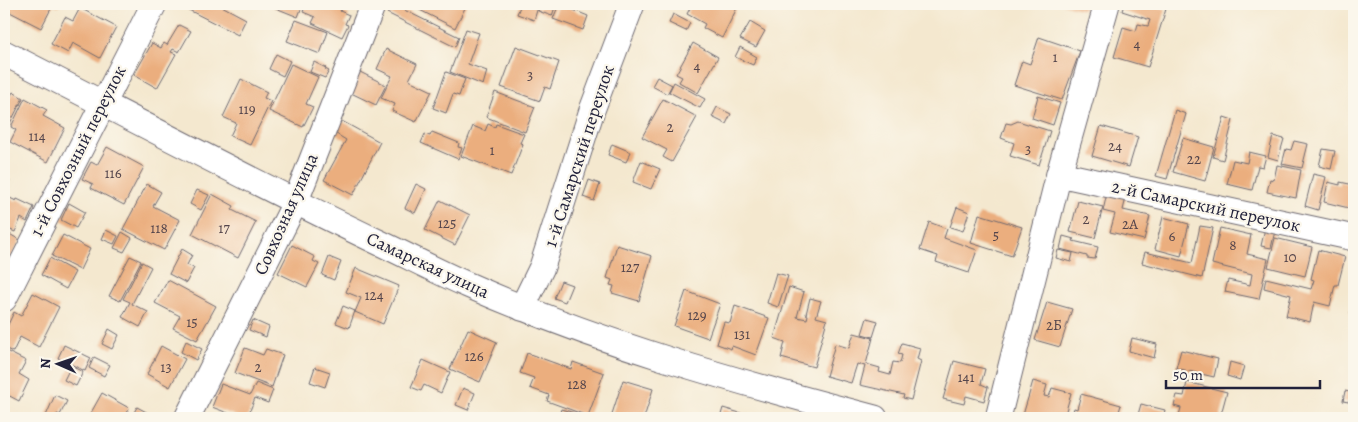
<svg xmlns="http://www.w3.org/2000/svg" width="1358" height="422" viewBox="0 0 1358 422" font-family="Alegreya,serif">
	<rect width="100%" height="100%" fill="#fbf7ec"/>
	<filter id="ink" filterUnits="userSpaceOnUse"><feTurbulence type="fractalNoise" baseFrequency=".02" numOctaves="2"/><feDisplacementMap in="SourceGraphic" scale="10" xChannelSelector="R" yChannelSelector="G"/><feConvolveMatrix kernelMatrix="1 2 1 2 8 2 1 2 1" color-interpolation-filters="sRGB"/></filter>
	<filter id="wash" filterUnits="userSpaceOnUse"><feTurbulence type="fractalNoise" baseFrequency=".0096" numOctaves="4" result="noise"/><feDisplacementMap in="SourceGraphic" scale="20" xChannelSelector="R" yChannelSelector="G"/><feGaussianBlur stdDeviation="1.12" result="paint"/><feColorMatrix in="noise" values="0 0 0 0 0 0 0 0 0 0 0 0 0 0 0 0 0 1.4 0 .05"/><feComposite in="paint" operator="in"/></filter>
	<g filter="url(#wash)">
		<rect width="100%" height="100%" fill="#f4e8cf"/>
		<g id="blocks">
			<g fill="#ebae7e">
				<path d="M 4,4 L 60,4 L 58,7 L 53,5 L 41,28 L 4,9 Z"/>
				<path d="M 177,4 L 218,4 L 246,19 L 238,35 Z"/>
				<path d="M 266,4 L 303,4 L 298,17 Z"/>
				<path d="M 306,4 L 344,4 L 340,11 L 349,15 L 345,24 L 348,25 L 342,37 L 312,23 L 315,17 L 303,12 Z"/>
				<path d="M 392,4 L 459,37 L 455,47 L 387,13 Z"/>
				<path d="M 408,4 L 467,4 L 455,28 Z"/>
				<path d="M 521,4 L 539,4 L 534,20 L 517,14 Z"/>
				<path d="M 541,4 L 556,4 L 552,16 L 538,11 Z"/>
				<path d="M 559,4 L 588,16 L 583,30 L 553,19 Z"/>
				<path d="M 692,4 L 739,4 L 722,38 L 703,28 L 705,24 L 687,14 Z"/>
				<path d="M 1062,4 L 1085,4 L 1083,10 Z"/>
				<path d="M 1124,4 L 1146,4 L 1166,9 L 1148,67 L 1114,57 L 1123,27 L 1136,31 L 1138,24 L 1148,26 L 1150,20 L 1122,11 Z"/>
				<path d="M 80,8 L 116,27 L 100,58 L 73,43 L 68,53 L 51,44 L 65,17 L 73,21 Z"/>
				<path d="M 673,14 L 690,23 L 686,31 L 669,23 Z"/>
				<path d="M 296,20 L 328,32 L 320,54 L 287,41 Z"/>
				<path d="M 750,22 L 765,31 L 756,47 L 740,39 Z"/>
				<path d="M 179,25 L 191,31 L 179,52 L 173,49 L 171,52 L 176,54 L 157,88 L 134,75 L 152,43 L 161,48 L 164,43 L 167,45 Z"/>
				<path d="M 466,29 L 479,33 L 468,64 L 487,71 L 483,85 L 450,72 Z"/>
				<path d="M 1039,37 L 1080,51 L 1062,100 L 1014,85 L 1022,61 L 1030,64 Z"/>
				<path d="M 693,43 L 718,57 L 698,93 L 679,82 L 682,77 L 676,74 Z"/>
				<path d="M 516,46 L 559,62 L 550,89 L 545,87 L 540,101 L 501,87 Z"/>
				<path d="M 740,47 L 757,57 L 753,65 L 735,57 Z"/>
				<path d="M 386,49 L 417,64 L 409,80 L 432,91 L 416,122 L 392,111 L 395,104 L 381,98 L 392,76 L 377,69 Z"/>
				<path d="M 276,54 L 290,61 L 283,76 L 269,69 Z"/>
				<path d="M 314,62 L 326,68 L 325,69 L 329,71 L 325,78 L 310,72 Z"/>
				<path d="M 291,64 L 318,77 L 306,104 L 313,107 L 303,127 L 269,111 Z"/>
				<path d="M 360,72 L 386,85 L 376,105 L 351,93 Z"/>
				<path d="M 446,72 L 465,79 L 459,96 L 453,94 L 446,113 L 433,108 Z"/>
				<path d="M 657,77 L 672,85 L 667,94 L 652,86 Z"/>
				<path d="M 241,79 L 267,92 L 264,98 L 271,101 L 250,145 L 230,136 L 236,123 L 223,117 Z"/>
				<path d="M 674,82 L 705,99 L 700,108 L 669,92 Z"/>
				<path d="M 13,92 L 23,98 L 4,135 L 4,98 L 8,100 Z"/>
				<path d="M 495,92 L 535,107 L 525,132 L 486,117 Z"/>
				<path d="M 1038,96 L 1060,103 L 1053,125 L 1032,118 Z"/>
				<path d="M 25,98 L 47,110 L 43,116 L 65,128 L 48,162 L 10,142 L 16,130 L 11,127 Z"/>
				<path d="M 663,99 L 697,117 L 672,162 L 663,157 L 667,150 L 642,137 Z"/>
				<path d="M 717,107 L 731,114 L 726,124 L 712,117 Z"/>
				<path d="M 1175,110 L 1186,114 L 1167,179 L 1156,176 Z"/>
				<path d="M 1224,117 L 1233,120 L 1223,160 L 1213,157 Z"/>
				<path d="M 340,120 L 380,142 L 353,195 L 324,180 L 346,140 L 333,132 Z"/>
				<path d="M 1018,121 L 1050,131 L 1039,165 L 1010,156 L 1014,143 L 1001,138 L 1006,123 L 1011,124 Z"/>
				<path d="M 488,124 L 495,127 L 496,124 L 524,134 L 520,143 L 523,144 L 511,175 L 461,156 L 473,126 L 485,131 Z"/>
				<path d="M 1101,126 L 1138,137 L 1129,167 L 1092,156 Z"/>
				<path d="M 432,132 L 459,143 L 458,147 L 462,148 L 458,159 L 421,143 L 425,134 L 430,136 Z"/>
				<path d="M 1273,136 L 1284,139 L 1278,160 L 1268,157 Z"/>
				<path d="M 1183,138 L 1214,147 L 1205,181 L 1173,172 Z"/>
				<path d="M 1294,141 L 1308,144 L 1302,168 L 1282,164 L 1286,149 L 1291,150 Z"/>
				<path d="M 612,144 L 631,152 L 626,162 L 608,155 Z"/>
				<path d="M 107,147 L 144,167 L 124,205 L 91,188 L 93,184 L 82,179 L 91,162 L 97,165 Z"/>
				<path d="M 1323,149 L 1335,151 L 1331,169 L 1319,166 Z"/>
				<path d="M 1249,152 L 1266,156 L 1263,167 L 1258,166 L 1252,190 L 1227,184 L 1233,160 L 1247,163 Z"/>
				<path d="M 641,161 L 660,169 L 651,189 L 633,182 Z"/>
				<path d="M 1277,165 L 1301,170 L 1296,198 L 1267,192 L 1270,179 L 1274,180 Z"/>
				<path d="M 1313,174 L 1326,177 L 1318,210 L 1305,206 Z"/>
				<path d="M 4,177 L 10,180 L 4,192 Z"/>
				<path d="M 589,180 L 600,184 L 594,201 L 583,197 Z"/>
				<path d="M 1328,182 L 1340,185 L 1340,182 L 1354,185 L 1353,209 L 1324,202 Z"/>
				<path d="M 147,184 L 161,192 L 153,206 L 180,220 L 164,250 L 123,229 Z"/>
				<path d="M 416,184 L 426,189 L 415,213 L 405,208 Z"/>
				<path d="M 197,190 L 209,195 L 201,210 L 190,204 Z"/>
				<path d="M 1107,193 L 1126,198 L 1123,210 L 1150,216 L 1144,240 L 1110,232 L 1115,214 L 1103,211 Z"/>
				<path d="M 212,194 L 234,206 L 232,210 L 256,222 L 238,258 L 192,234 Z"/>
				<path d="M 4,195 L 16,201 L 17,199 L 34,207 L 27,222 L 21,218 L 15,232 L 4,227 Z"/>
				<path d="M 440,200 L 470,215 L 455,245 L 425,230 Z"/>
				<path d="M 1078,201 L 1103,207 L 1095,238 L 1070,232 Z"/>
				<path d="M 69,203 L 85,212 L 76,228 L 61,220 Z"/>
				<path d="M 957,207 L 969,212 L 963,231 L 950,227 Z"/>
				<path d="M 979,214 L 1022,227 L 1012,256 L 971,243 Z"/>
				<path d="M 1163,217 L 1189,224 L 1181,256 L 1155,249 Z"/>
				<path d="M 929,222 L 947,229 L 944,238 L 977,250 L 969,273 L 936,262 L 938,256 L 920,250 Z"/>
				<path d="M 1200,226 L 1213,228 L 1202,278 L 1142,263 L 1145,252 L 1192,263 Z"/>
				<path d="M 1220,228 L 1251,235 L 1247,254 L 1268,259 L 1259,299 L 1225,292 L 1228,280 L 1250,285 L 1252,274 L 1212,264 Z"/>
				<path d="M 1265,228 L 1275,231 L 1271,248 L 1261,246 Z"/>
				<path d="M 106,230 L 118,236 L 114,244 L 102,239 Z"/>
				<path d="M 4,231 L 20,240 L 11,258 L 4,254 Z"/>
				<path d="M 122,232 L 132,238 L 124,252 L 114,248 Z"/>
				<path d="M 63,235 L 90,249 L 80,270 L 52,256 Z"/>
				<path d="M 1063,236 L 1074,239 L 1073,241 L 1098,247 L 1095,259 L 1087,258 L 1087,256 L 1060,249 Z"/>
				<path d="M 1275,238 L 1312,247 L 1305,276 L 1268,267 Z"/>
				<path d="M 292,245 L 315,257 L 313,261 L 319,264 L 307,287 L 278,273 Z"/>
				<path d="M 617,245 L 652,256 L 639,301 L 612,293 L 614,286 L 610,285 L 612,280 L 607,278 Z"/>
				<path d="M 182,249 L 192,255 L 187,265 L 194,268 L 186,283 L 169,274 Z"/>
				<path d="M 1058,250 L 1073,253 L 1071,262 L 1056,258 Z"/>
				<path d="M 1318,250 L 1345,257 L 1338,285 L 1335,285 L 1330,306 L 1314,302 L 1310,322 L 1286,316 L 1291,295 L 1264,288 L 1266,278 L 1311,289 L 1314,280 L 1311,279 Z"/>
				<path d="M 130,256 L 141,261 L 120,301 L 109,296 Z"/>
				<path d="M 329,257 L 341,262 L 334,280 L 322,275 Z"/>
				<path d="M 50,258 L 75,272 L 66,289 L 41,275 Z"/>
				<path d="M 142,262 L 151,267 L 132,304 L 148,312 L 140,327 L 122,317 L 130,302 L 123,299 Z"/>
				<path d="M 356,268 L 399,286 L 383,324 L 355,312 L 361,298 L 346,292 Z"/>
				<path d="M 776,273 L 788,276 L 778,307 L 767,303 Z"/>
				<path d="M 168,280 L 216,306 L 197,340 L 173,328 L 180,316 L 155,303 Z"/>
				<path d="M 561,281 L 572,285 L 565,302 L 554,298 Z"/>
				<path d="M 789,287 L 804,292 L 797,317 L 807,319 L 808,315 L 806,314 L 810,298 L 821,301 L 816,317 L 827,320 L 814,367 L 781,358 L 785,342 L 774,338 Z"/>
				<path d="M 686,291 L 720,304 L 708,338 L 674,326 Z"/>
				<path d="M 33,293 L 59,307 L 39,347 L 20,337 L 13,352 L 4,348 L 4,333 L 14,312 L 21,316 Z"/>
				<path d="M 1354,300 L 1354,314 L 1350,313 Z"/>
				<path d="M 1047,302 L 1072,309 L 1060,347 L 1035,340 Z"/>
				<path d="M 343,306 L 355,311 L 349,328 L 336,323 Z"/>
				<path d="M 735,306 L 769,318 L 756,355 L 732,346 L 731,349 L 717,344 L 724,322 L 730,323 Z"/>
				<path d="M 867,318 L 878,321 L 873,337 L 862,334 Z"/>
				<path d="M 253,320 L 269,327 L 266,337 L 249,330 Z"/>
				<path d="M 109,329 L 119,335 L 112,349 L 102,344 Z"/>
				<path d="M 468,329 L 497,342 L 480,382 L 450,369 Z"/>
				<path d="M 854,333 L 873,338 L 866,364 L 880,368 L 879,372 L 890,375 L 893,362 L 900,363 L 902,355 L 898,354 L 902,343 L 920,348 L 917,359 L 921,361 L 911,400 L 903,398 L 904,395 L 860,385 L 865,366 L 857,364 L 851,383 L 826,376 L 835,344 L 849,348 Z"/>
				<path d="M 1132,338 L 1157,344 L 1154,358 L 1129,351 Z"/>
				<path d="M 186,341 L 202,349 L 196,360 L 181,352 Z"/>
				<path d="M 64,345 L 91,358 L 85,371 L 58,358 Z"/>
				<path d="M 161,346 L 185,359 L 170,387 L 147,374 Z"/>
				<path d="M 245,348 L 263,355 L 266,349 L 283,355 L 272,387 L 235,373 Z"/>
				<path d="M 4,350 L 26,361 L 19,374 L 29,380 L 19,401 L 4,393 Z"/>
				<path d="M 1181,350 L 1218,359 L 1214,377 L 1176,368 Z"/>
				<path d="M 527,353 L 571,369 L 573,362 L 604,373 L 588,416 L 547,401 L 549,395 L 530,388 L 534,378 L 520,373 Z"/>
				<path d="M 94,357 L 110,365 L 104,376 L 89,368 Z"/>
				<path d="M 423,360 L 450,372 L 441,393 L 424,385 L 421,391 L 411,387 Z"/>
				<path d="M 954,361 L 985,369 L 981,384 L 988,387 L 984,401 L 966,396 L 964,404 L 943,399 Z"/>
				<path d="M 1230,362 L 1244,366 L 1240,380 L 1227,376 Z"/>
				<path d="M 71,366 L 83,372 L 76,386 L 64,380 Z"/>
				<path d="M 315,367 L 330,372 L 325,387 L 310,382 Z"/>
				<path d="M 623,380 L 653,389 L 644,418 L 611,417 Z"/>
				<path d="M 1033,381 L 1047,385 L 1044,396 L 1049,397 L 1052,388 L 1071,393 L 1064,418 L 1033,418 L 1023,415 Z"/>
				<path d="M 1187,382 L 1227,392 L 1220,418 L 1191,418 L 1179,415 L 1181,408 L 1174,406 L 1177,395 L 1184,396 Z"/>
				<path d="M 256,383 L 273,390 L 268,403 L 255,398 L 247,418 L 241,418 L 212,407 L 221,384 L 250,395 Z"/>
				<path d="M 463,388 L 475,393 L 468,410 L 456,405 Z"/>
				<path d="M 1345,391 L 1354,393 L 1354,403 L 1343,401 Z"/>
				<path d="M 102,393 L 129,408 L 124,418 L 88,418 Z"/>
				<path d="M 1081,394 L 1121,405 L 1117,418 L 1071,418 L 1074,408 L 1077,409 Z"/>
				<path d="M 55,395 L 67,401 L 60,415 L 57,414 L 55,418 L 45,418 Z"/>
				<path d="M 1141,404 L 1165,410 L 1163,418 L 1137,418 Z"/>
				<path d="M 137,407 L 154,416 L 153,418 L 131,418 Z"/>
				<path d="M 723,408 L 757,418 L 720,418 Z"/>
				<path d="M 561,409 L 578,414 L 576,418 L 558,418 Z"/>
			</g>
		</g>
	</g>
	<g filter="url(#ink)">
		<use href="#blocks" fill-opacity="0" stroke="#6c676f" stroke-width="1"/>
		<g fill="none" stroke-linecap="round" stroke-linejoin="round">
			<g stroke="#6c676f" stroke-width="27">
				<g id="minor">
					<path d="M 4,53 C 128,116 252,182 378,242 C 408,256 438,272 468,285 C 599,343 737,382 875,418"/>
					<path d="M 1059,174 L 1354,238"/>
					<path d="M 4,299 L 154,4"/>
					<path d="M 522,308 L 542,267 L 592,110 L 632,4"/>
					<path d="M 187,418 L 295,203 L 373,4"/>
					<path d="M 998,418 L 1059,174 L 1107,4"/>
				</g>
			</g>
			<use href="#minor" stroke="#fff" stroke-width="25"/>
		</g>
	</g>
	<g text-anchor="middle" dominant-baseline="central" stroke-width="4.5" stroke-linejoin="round" paint-order="stroke">
		<g font-size="15" fill="#54454c">
			<text x="1137" y="44">4</text>
			<text x="1055" y="57">1</text>
			<text x="697" y="66">4</text>
			<text x="530" y="75">3</text>
			<text x="247" y="109">119</text>
			<text x="670" y="127">2</text>
			<text x="37" y="136">114</text>
			<text x="1115" y="146">24</text>
			<text x="1028" y="149">3</text>
			<text x="492" y="150">1</text>
			<text x="1194" y="159">22</text>
			<text x="113" y="173">116</text>
			<text x="1086" y="219">2</text>
			<text x="447" y="223">125</text>
			<text x="1130" y="224">2А</text>
			<text x="159" y="228">118</text>
			<text x="224" y="228">17</text>
			<text x="996" y="235">5</text>
			<text x="1172" y="236">6</text>
			<text x="1233" y="245">8</text>
			<text x="1290" y="257">10</text>
			<text x="630" y="267">127</text>
			<text x="374" y="295">124</text>
			<text x="697" y="315">129</text>
			<text x="192" y="322">15</text>
			<text x="1054" y="325">2Б</text>
			<text x="742" y="334">131</text>
			<text x="474" y="356">126</text>
			<text x="166" y="367">13</text>
			<text x="258" y="367">2</text>
			<text x="966" y="377">141</text>
			<text x="577" y="384">128</text>
		</g>
		<g font-size="18" fill="#22223b" stroke="#fbf7ec">
			<text transform="translate(78 151) rotate(-63)">1-й Совхозный переулок</text>
			<text transform="translate(579 156) rotate(-72)">1-й Самарский переулок</text>
			<text transform="translate(1206 206) rotate(12)">2-й Самарский переулок</text>
			<text transform="translate(286 214) rotate(-66)">Совхозная улица</text>
			<text transform="translate(428 265) rotate(25)">Самарская улица</text>
		</g>
	</g>
	<rect width="1358" height="422" fill="none" stroke="#fbf7ec" stroke-width="20"/>
	<g transform="translate(58 364) rotate(272)" stroke="#fbf7ec" stroke-width="4" paint-order="stroke">
	<path d="M0-4L9 19L0 12L-9 19Z" fill="#22223b"/>
	<text y="-8" font-size="14" font-weight="bold" text-anchor="middle" fill="#22223b">N</text>
	</g>
	<path d="M1166 380v8h154v-8" fill="none" stroke="#22223b" stroke-width="2.5"/>
	<text x="1173" y="380" font-size="15" fill="#22223b" stroke="#fbf7ec" stroke-width="4" paint-order="stroke">50 m</text>
</svg>
